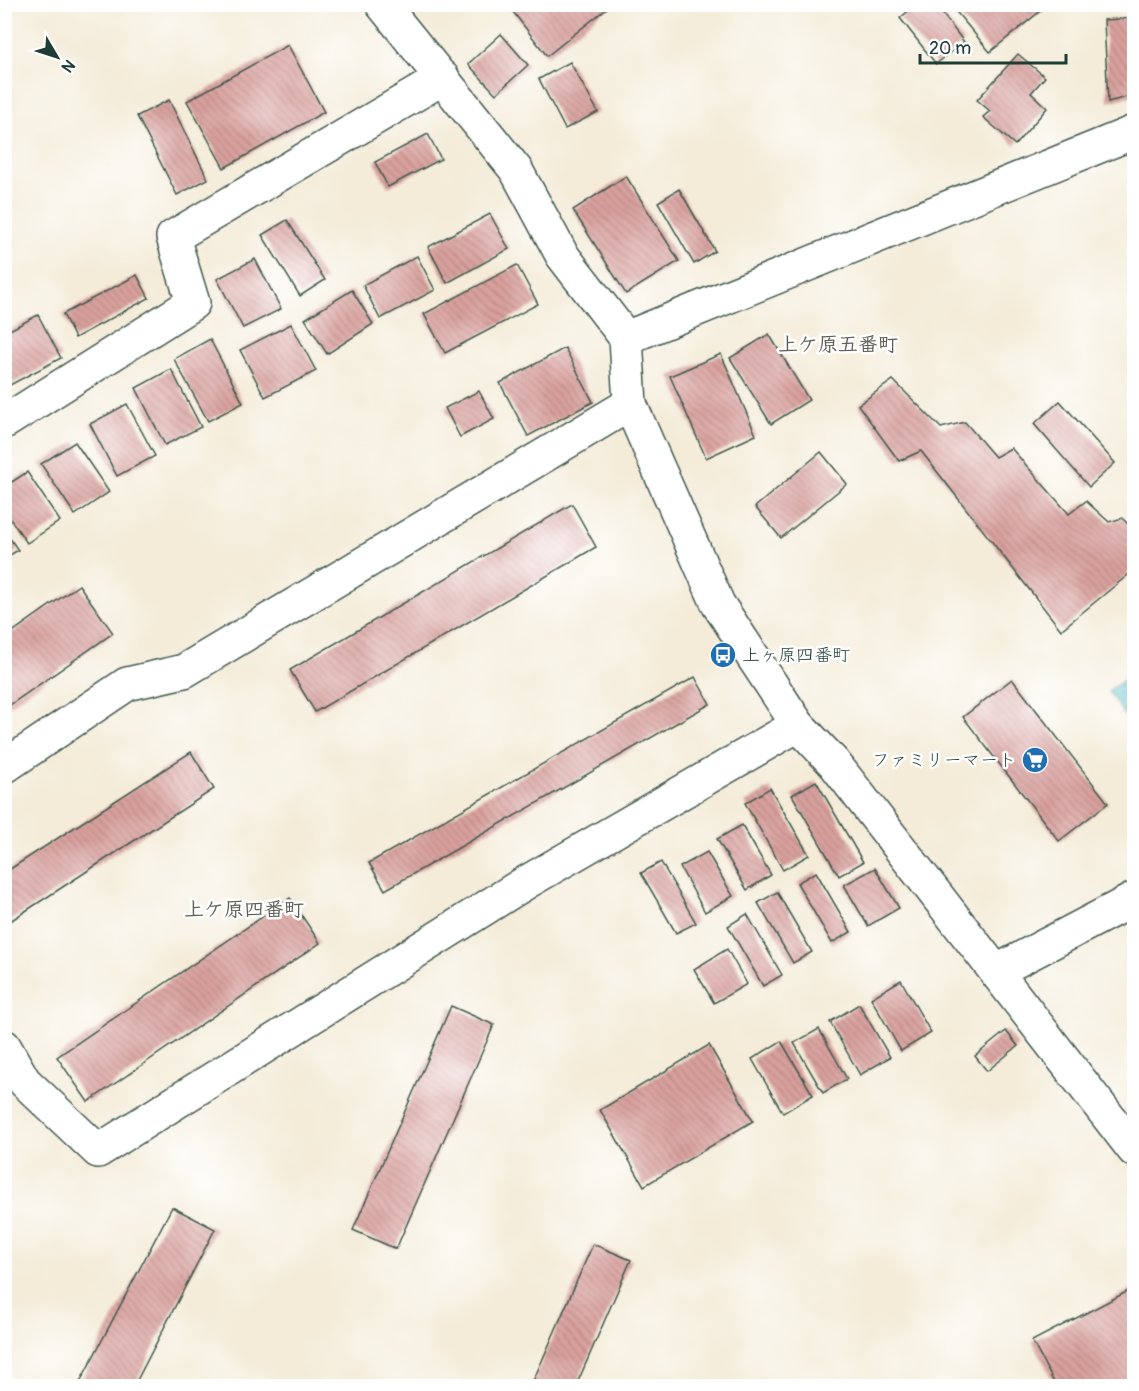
<svg xmlns="http://www.w3.org/2000/svg" width="1139" height="1391" viewBox="0 0 1139 1391" font-family="Pangolin,'Klee One',sans-serif">
	<defs>
		<pattern id="water-rules" width="6" height="5" patternUnits="userSpaceOnUse" patternTransform="scale(1.5)"><rect width="6" height="5" fill="#5ac6d1"/><path d="M0 2.5h6" fill="none" stroke="#4aa2aa"/></pattern>
		<pattern id="building-back-hatch" width="6" height="6" patternUnits="userSpaceOnUse" patternTransform="scale(1.5)"><rect width="6" height="6" fill="#daa19e"/><path d="M-1 5l2 2M0 0l6 6M5-1l2 2" fill="none" stroke="#b08482"/></pattern>
	</defs>
	<rect width="100%" height="100%" fill="#fff"/>
	<filter id="ink" filterUnits="userSpaceOnUse"><feTurbulence type="fractalNoise" baseFrequency=".0167" numOctaves="2"/><feDisplacementMap in="SourceGraphic" scale="12" xChannelSelector="R" yChannelSelector="G"/><feConvolveMatrix kernelMatrix="1 2 1 2 8 2 1 2 1" color-interpolation-filters="sRGB"/></filter>
	<filter id="wash" filterUnits="userSpaceOnUse"><feTurbulence type="fractalNoise" baseFrequency=".008" numOctaves="4" result="noise"/><feDisplacementMap in="SourceGraphic" scale="24" xChannelSelector="R" yChannelSelector="G"/><feGaussianBlur stdDeviation="1.35" result="paint"/><feColorMatrix in="noise" values="0 0 0 0 0 0 0 0 0 0 0 0 0 0 0 0 0 1.4 0 .05"/><feComposite in="paint" operator="in"/></filter>
	<g filter="url(#wash)">
		<rect width="100%" height="100%" fill="#f4ecd9"/>
		<path fill="url(#water-rules)" stroke="#3c8282" stroke-width="1.5" d="M 1134,674 L 1134,729 L 1108,691 Z"/>
		<g id="blocks">
			<g fill="url(#building-back-hatch)">
				<path d="M 507,4 L 612,4 L 547,56 Z"/>
				<path d="M 917,4 L 935,4 L 964,42 L 936,64 L 900,18 Z"/>
				<path d="M 957,4 L 1020,5 L 1049,4 L 990,52 L 953,8 Z"/>
				<path d="M 1134,18 L 1134,95 L 1108,102 L 1104,20 Z"/>
				<path d="M 501,34 L 528,65 L 496,94 L 468,64 Z"/>
				<path d="M 288,45 L 324,112 L 224,168 L 187,101 Z"/>
				<path d="M 1018,54 L 1045,77 L 1031,93 L 1047,108 L 1015,145 L 983,117 L 990,111 L 977,100 Z"/>
				<path d="M 570,62 L 598,112 L 565,129 L 539,79 Z"/>
				<path d="M 169,100 L 208,179 L 177,195 L 137,116 Z"/>
				<path d="M 428,134 L 441,159 L 388,187 L 375,162 Z"/>
				<path d="M 626,176 L 679,261 L 626,294 L 573,210 Z"/>
				<path d="M 679,189 L 715,251 L 694,264 L 658,202 Z"/>
				<path d="M 490,214 L 509,249 L 447,283 L 428,247 Z"/>
				<path d="M 287,220 L 325,280 L 300,296 L 262,235 Z"/>
				<path d="M 417,256 L 435,290 L 380,319 L 363,285 Z"/>
				<path d="M 255,259 L 281,309 L 243,328 L 217,279 Z"/>
				<path d="M 517,265 L 538,304 L 445,353 L 424,314 Z"/>
				<path d="M 137,275 L 149,298 L 75,338 L 63,314 Z"/>
				<path d="M 352,290 L 373,324 L 327,354 L 305,319 Z"/>
				<path d="M 38,315 L 61,358 L 10,385 L 4,375 L 4,333 Z"/>
				<path d="M 291,324 L 316,371 L 265,397 L 240,350 Z"/>
				<path d="M 769,334 L 809,400 L 771,424 L 730,358 Z"/>
				<path d="M 210,339 L 243,403 L 208,421 L 174,359 Z"/>
				<path d="M 565,348 L 593,402 L 528,436 L 500,383 Z"/>
				<path d="M 721,354 L 756,435 L 706,458 L 670,376 Z"/>
				<path d="M 171,369 L 201,427 L 165,445 L 136,388 Z"/>
				<path d="M 893,380 L 941,428 L 965,422 L 995,457 L 1011,448 L 1069,514 L 1086,501 L 1109,522 L 1122,518 L 1134,530 L 1134,570 L 1061,630 L 921,451 L 899,461 L 858,405 Z"/>
				<path d="M 479,391 L 494,419 L 460,437 L 445,408 Z"/>
				<path d="M 1060,401 L 1115,463 L 1089,487 L 1034,424 Z"/>
				<path d="M 127,404 L 155,456 L 117,476 L 90,424 Z"/>
				<path d="M 75,442 L 109,492 L 75,515 L 41,464 Z"/>
				<path d="M 821,452 L 847,484 L 781,538 L 755,507 Z"/>
				<path d="M 27,472 L 60,521 L 27,543 L 4,510 L 4,487 Z"/>
				<path d="M 572,504 L 596,547 L 315,712 L 290,670 Z"/>
				<path d="M 4,530 L 18,550 L 4,559 Z"/>
				<path d="M 79,585 L 113,633 L 4,709 L 4,638 Z"/>
				<path d="M 695,677 L 710,704 L 385,890 L 369,863 Z"/>
				<path d="M 1012,679 L 1108,803 L 1059,841 L 963,717 Z"/>
				<path d="M 191,752 L 214,789 L 4,925 L 4,873 Z"/>
				<path d="M 816,781 L 863,862 L 839,876 L 792,795 Z"/>
				<path d="M 770,788 L 809,855 L 783,870 L 745,803 Z"/>
				<path d="M 742,825 L 771,875 L 747,890 L 717,839 Z"/>
				<path d="M 707,852 L 733,896 L 705,912 L 680,867 Z"/>
				<path d="M 661,862 L 696,923 L 676,933 L 641,873 Z"/>
				<path d="M 875,868 L 899,908 L 868,926 L 844,885 Z"/>
				<path d="M 816,872 L 851,932 L 832,943 L 797,883 Z"/>
				<path d="M 777,892 L 812,952 L 793,963 L 758,903 Z"/>
				<path d="M 290,898 L 320,943 L 88,1102 L 57,1057 Z"/>
				<path d="M 747,914 L 782,975 L 763,986 L 728,926 Z"/>
				<path d="M 727,949 L 747,984 L 714,1003 L 694,969 Z"/>
				<path d="M 901,980 L 931,1033 L 901,1051 L 871,998 Z"/>
				<path d="M 859,1004 L 890,1057 L 860,1075 L 830,1022 Z"/>
				<path d="M 451,1006 L 494,1025 L 396,1249 L 353,1230 Z"/>
				<path d="M 819,1029 L 847,1079 L 823,1093 L 794,1043 Z"/>
				<path d="M 1006,1031 L 1018,1046 L 987,1071 L 975,1056 Z"/>
				<path d="M 781,1041 L 813,1095 L 783,1113 L 752,1059 Z"/>
				<path d="M 709,1045 L 753,1121 L 644,1186 L 600,1110 Z"/>
				<path d="M 172,1207 L 215,1229 L 134,1386 L 78,1386 Z"/>
				<path d="M 593,1244 L 631,1260 L 576,1386 L 531,1386 Z"/>
				<path d="M 1134,1288 L 1134,1386 L 1056,1386 L 1032,1341 Z"/>
			</g>
		</g>
	</g>
	<g filter="url(#ink)">
		<use href="#blocks" fill-opacity="0" stroke="#3f574d" stroke-width="1.5"/>
		<g fill="none" stroke-linecap="round" stroke-linejoin="round">
			<g stroke="#3f574d" stroke-width="36">
				<g id="minor">
					<path d="M 382,4 L 516,170 L 562,255 L 626,338 L 630,404 L 718,604 L 798,725 L 834,763 L 1134,1150"/>
					<path d="M 626,338 L 1134,132"/>
					<path d="M 4,419 L 6,421 L 193,303 L 173,237 L 443,78"/>
					<path d="M 4,767 L 127,684 L 184,671 L 630,404"/>
					<path d="M 997,971 L 1134,899"/>
					<path d="M 4,1046 L 24,1081 L 98,1151 L 525,883 L 798,725"/>
				</g>
			</g>
			<use href="#minor" stroke="#fff" stroke-width="33"/>
		</g>
	</g>
	<defs>
		<g id="bus-disc" transform="scale(1.35)"><circle r="9.5" fill="#1f6fb2" stroke="#fff"/><path d="M-5-6H5V4H4V6H2V4H-2V6H-4V4H-5ZM-3.5-4V0h7V-4ZM-3.5 1.2v1.5H-2V1.2ZM2 1.2v1.5H3.5V1.2Z" fill="#fff"/></g>
		<g id="supermarket-disc" transform="scale(1.35)"><circle r="9.5" fill="#1f6fb2" stroke="#fff"/><path d="M-6-5.5h2.5l.6 2H6L4.5 2H-2.5L-4.4-4H-6ZM-1.5 3.2a1.3 1.3 0 1 0 .1 0ZM3 3.2a1.3 1.3 0 1 0 .1 0Z" fill="#fff"/></g>
	</defs>
	<g fill-rule="evenodd">
		<use href="#bus-disc" x="723" y="655"/>
		<use href="#supermarket-disc" x="1035" y="760"/>
	</g>
	<g text-anchor="middle" dominant-baseline="central" stroke-width="5" stroke-linejoin="round" paint-order="stroke">
		<g font-size="18" fill="#1f3d34" stroke="#fff" text-anchor="start">
			<text x="742" y="655">上ヶ原四番町</text>
			<text x="1016" y="760" text-anchor="end">ファミリーマート</text>
		</g>
		<g font-size="20" font-weight="bold" fill="#606059" stroke="#fff">
			<text x="838" y="344">上ケ原五番町</text>
			<text x="244" y="909">上ケ原四番町</text>
		</g>
	</g>
	<rect width="1139" height="1391" fill="none" stroke="#fff" stroke-width="24"/>
	<g transform="translate(57 57) rotate(129)" stroke="#ffffff" stroke-width="4.5" paint-order="stroke">
	<path d="M0-4.5L10 22L0 15L-10 22Z" fill="#1f3d34"/>
	<text y="-9" font-size="16" font-weight="bold" text-anchor="middle" fill="#1f3d34">N</text>
	</g>
	<path d="M920 54v9h146v-9" fill="none" stroke="#1f3d34" stroke-width="3"/>
	<text x="929" y="54" font-size="18" fill="#1f3d34" stroke="#ffffff" stroke-width="4.5" paint-order="stroke">20 m</text>
</svg>
